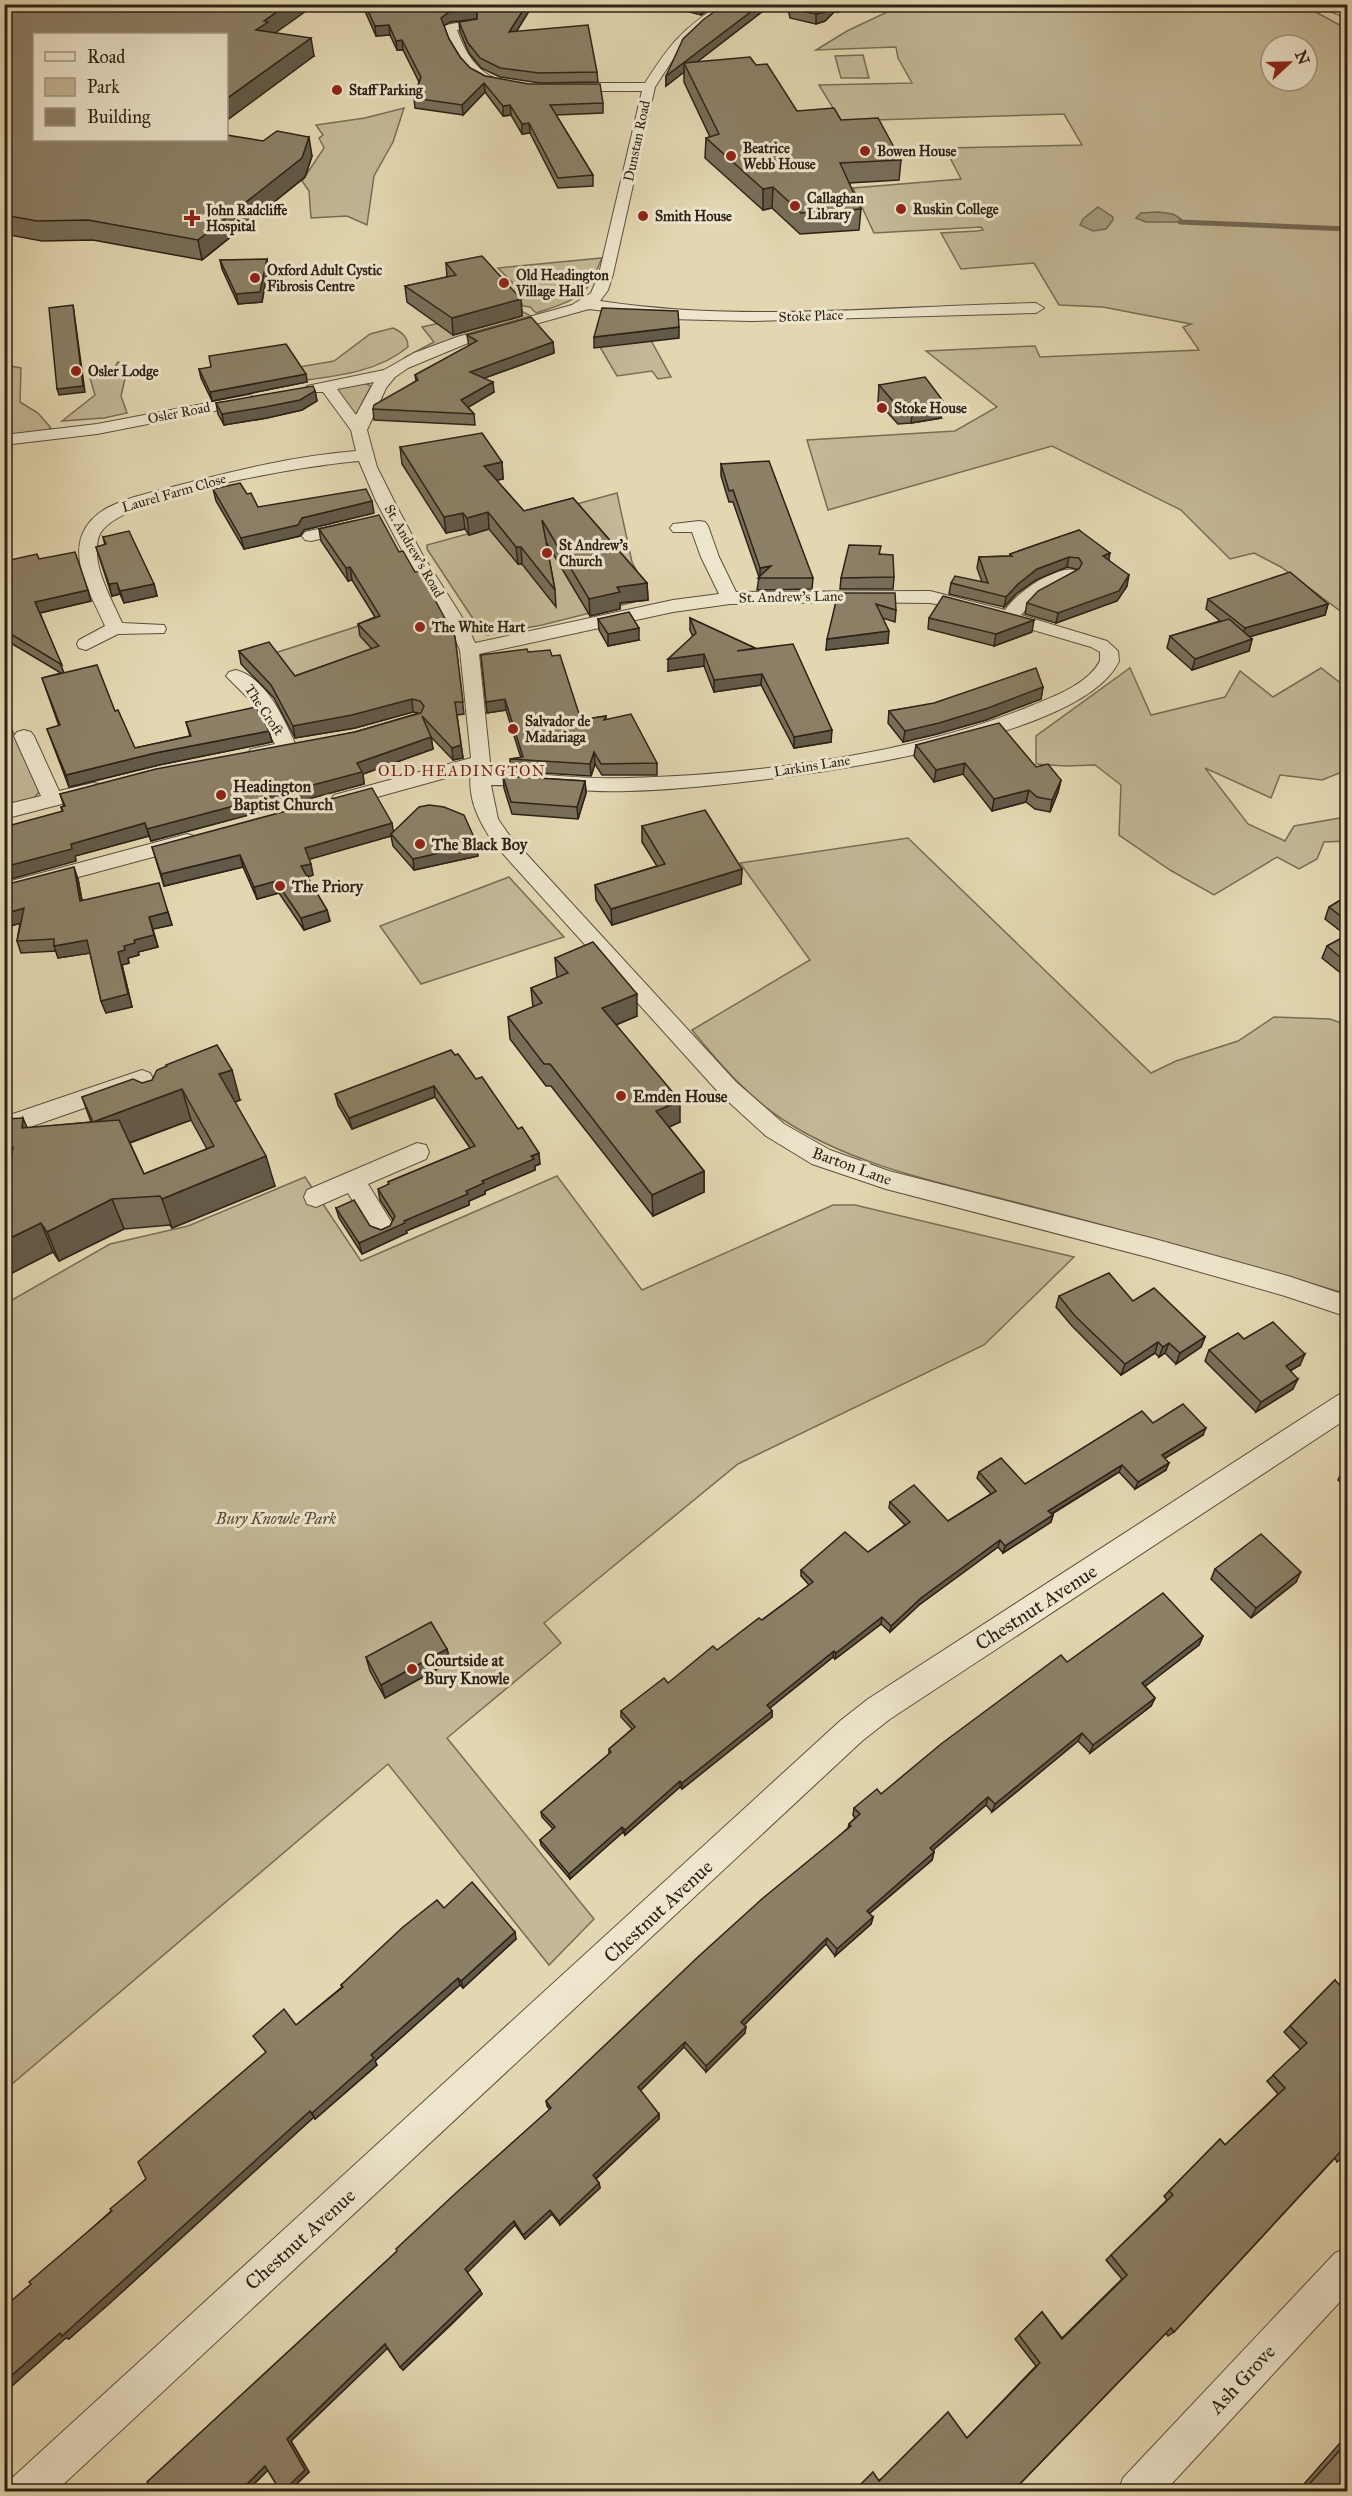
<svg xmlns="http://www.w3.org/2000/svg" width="1352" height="2496" viewBox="0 0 1352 2496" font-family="'IM FELL Great Primer',serif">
	<rect width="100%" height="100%" fill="#e3d7b1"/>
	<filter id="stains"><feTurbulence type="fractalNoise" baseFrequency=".00333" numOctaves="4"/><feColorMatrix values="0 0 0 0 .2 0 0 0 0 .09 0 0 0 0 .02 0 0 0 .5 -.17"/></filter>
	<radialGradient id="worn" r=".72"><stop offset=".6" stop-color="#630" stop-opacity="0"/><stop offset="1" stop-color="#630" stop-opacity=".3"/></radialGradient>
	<g fill="#c4b897" stroke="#786d57" stroke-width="1.5" fill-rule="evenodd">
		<path d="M 904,4 L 1303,5 L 1347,29 L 1347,616 L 1281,567 L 1254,553 L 1230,559 L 1181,510 L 1052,446 L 828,510 L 807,440 L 955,431 L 997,407 L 926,351 L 1035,346 L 1040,357 L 1199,350 L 1183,327 L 1191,324 L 1103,307 L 1059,305 L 1034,263 L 961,269 L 941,233 L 977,231 L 983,230 L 981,227 L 874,233 L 853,188 L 961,179 L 945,148 L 1082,145 L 1064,114 L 841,121 L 819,85 L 912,83 L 898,58 L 896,47 L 816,50 L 847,31 ZM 1271,45 L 1307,45 L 1307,81 L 1271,81 Z"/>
		<path d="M 863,55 L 869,78 L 841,78 L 835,56 Z"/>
		<path d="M 404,108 L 393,142 L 374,176 L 367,225 L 347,216 L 311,218 L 309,191 L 302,181 L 324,148 L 319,138 L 323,135 L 316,125 L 365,118 Z"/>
		<path d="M 602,258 C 598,266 595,277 590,284 C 578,301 554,307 536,313 L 530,307 L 523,306 L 512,282 L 498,268 Z"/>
		<path d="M 521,311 L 531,316 L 404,358 L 434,342 L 422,327 L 472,316 Z"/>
		<path d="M 393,328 C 402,332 408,337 408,347 C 378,372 337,376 299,381 L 293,368 L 334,361 L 370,334 Z"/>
		<path d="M 619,331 L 626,344 L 641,342 L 648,335 L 671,377 L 658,379 L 652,371 L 617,376 L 594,337 Z"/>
		<path d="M 118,362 L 128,366 L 121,396 L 127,413 L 104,418 L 62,421 L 95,395 L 90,378 L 111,373 Z"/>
		<path d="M 4,365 L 21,368 L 20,402 L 38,413 L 51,428 L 40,434 L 5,434 Z"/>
		<path d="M 361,382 L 371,386 L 357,413 L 354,414 L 336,388 Z"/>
		<path d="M 617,493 L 632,562 L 640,577 L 642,600 L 542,625 L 487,635 L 483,634 L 427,549 L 427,545 Z"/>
		<path d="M 377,620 L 392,645 L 291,680 L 272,654 Z"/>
		<path d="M 1130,668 L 1151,715 L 1225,697 L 1240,671 L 1273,697 L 1321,668 L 1347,688 L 1347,770 L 1322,780 L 1280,775 L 1271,798 L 1205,768 L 1248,824 L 1285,841 L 1294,826 L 1346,817 L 1347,841 L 1324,842 L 1317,859 L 1299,869 L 1277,857 L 1214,895 L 1170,870 L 1119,835 L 1121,785 L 1095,765 L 1065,766 L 1036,764 L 1036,736 Z"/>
		<path d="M 4,718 L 23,748 L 40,789 C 36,803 17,804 4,807 Z"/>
		<path d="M 908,838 L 1151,1073 L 1176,1061 L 1238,1041 L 1274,1017 L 1330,1019 L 1347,1025 L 1347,1294 C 1246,1264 1144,1236 1042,1209 C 954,1185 859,1170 782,1119 C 746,1095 719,1063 692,1030 L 810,960 L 740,863 Z"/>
		<path d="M 509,877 L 564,937 L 421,984 L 380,926 Z"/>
		<path d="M 557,1176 L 642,1290 L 833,1205 L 855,1205 L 1074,1257 L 984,1345 L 738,1464 L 544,1623 L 561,1643 L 447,1738 L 594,1919 L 549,1965 L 388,1764 L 5,2090 L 5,1304 L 110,1244 L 188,1226 L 305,1177 L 361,1261 Z"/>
	</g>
	<g fill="#a5997d" stroke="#756954" stroke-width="1.5">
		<path d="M 1098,207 L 1113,217 L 1113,220 L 1106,229 L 1093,231 L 1080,225 L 1083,219 Z"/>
		<path d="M 1159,212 L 1173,214 L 1181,219 L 1180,222 L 1146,222 L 1136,218 L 1141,213 Z"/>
	</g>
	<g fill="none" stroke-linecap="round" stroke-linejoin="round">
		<path stroke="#756954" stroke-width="5" d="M 1180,222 L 1348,229"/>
		<g stroke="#5a4f3e" stroke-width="2">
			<g id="minor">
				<path d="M 721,4 L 736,4 L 702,27 L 681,47 L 655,87 L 613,274 L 608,290 L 600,301 C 744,323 891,306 1036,303 L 1044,308 L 1036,313 L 751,321 L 669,319 L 589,309 L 468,343 L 408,368 L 395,377 L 386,388 L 367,430 L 377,467 L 394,501 L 422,554 L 467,625 L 475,643 L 673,600 L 719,594 L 701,557 L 692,532 L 673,532 L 670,528 L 673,524 L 699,521 L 705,522 L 708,526 L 719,557 L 736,592 L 930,591 L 1005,610 C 1016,593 1055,565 1075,570 L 1078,574 L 1075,578 L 1035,600 L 1021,615 L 1107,641 L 1118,651 L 1119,661 C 1078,751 722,789 628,791 C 582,793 537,785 491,785 L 498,819 L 509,835 L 736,1082 L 784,1124 L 830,1150 L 889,1171 L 1151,1238 L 1288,1276 L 1348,1296 L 1348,1317 L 1285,1296 L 1151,1258 L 886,1189 L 812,1164 L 766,1136 L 720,1094 L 495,845 C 479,822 467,799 471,771 L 341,807 L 334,805 L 331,800 L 334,795 L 471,758 L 460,650 L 449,625 L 404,554 L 376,501 L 359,461 C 316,464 113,496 99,536 C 90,564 111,597 122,623 L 164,625 L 166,629 L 164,633 L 118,634 L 86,650 L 79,648 L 77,644 L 79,640 L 105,626 C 94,600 71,564 82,535 C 87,523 96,514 107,508 C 128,497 153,492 176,486 C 236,470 295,456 356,451 L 351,430 L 323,392 L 307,392 L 305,389 L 307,386 L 384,370 L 414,353 L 457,337 L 572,305 L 591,293 L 599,274 L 642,91 L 566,91 L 560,87 L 566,83 L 645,83 C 670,44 681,30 721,4 ZM 374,382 L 356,415 L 337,389 ZM 835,602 L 930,603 L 962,609 L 1091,647 L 1100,652 L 1100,661 C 1088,684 1055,696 1033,705 C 915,754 755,775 627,778 C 582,780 537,773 491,772 L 479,654 L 673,612 L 730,604 Z"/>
				<path d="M 1311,4 L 1330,4 L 1348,11 L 1348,18 Z"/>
				<path d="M 472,20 L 478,24 L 476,27 L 457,30 C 463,47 472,64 487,74 C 494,79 503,80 508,85 L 507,88 C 476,95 453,51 444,28 L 446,25 Z"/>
				<path d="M 250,395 L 258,400 L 256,403 L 97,434 L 4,445 L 4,435 L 97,424 Z"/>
				<path d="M 354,521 L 360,522 L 363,526 L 360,530 L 311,541 L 305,540 L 302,536 L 305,532 Z"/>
				<path d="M 236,670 C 267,678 285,721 297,748 L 294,752 L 258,759 L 251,757 L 248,753 L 251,749 L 275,744 L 253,703 L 226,676 L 229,672 Z"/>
				<path d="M 24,730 L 31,732 L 34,736 L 59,791 L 93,783 L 100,784 L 103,789 L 100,794 L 4,819 L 4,805 L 41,796 L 14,736 L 17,732 Z"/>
				<path d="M 187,834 L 194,836 L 198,841 L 194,846 L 4,897 L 4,883 Z"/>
				<path d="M 142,1070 L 150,1073 L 165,1102 L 161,1108 L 153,1111 L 145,1108 L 136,1090 L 4,1136 L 4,1117 Z"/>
				<path d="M 417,1143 L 426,1145 L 429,1152 L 426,1159 L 368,1184 L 395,1228 L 391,1235 L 382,1238 L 373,1235 L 348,1193 L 316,1207 L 307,1204 L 304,1197 L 307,1190 Z"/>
				<path d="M 1348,1392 L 1348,1418 L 890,1719 L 862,1741 L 55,2492 L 7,2492 L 12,2478 L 840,1721 L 868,1699 L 1338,1395 Z"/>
				<path d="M 1348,2248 L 1348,2293 L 1164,2492 L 1118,2492 L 1123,2478 L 1335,2253 Z"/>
			</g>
		</g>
		<use href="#minor" fill="#ede5cc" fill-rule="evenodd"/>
	</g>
	<g fill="#786e59" stroke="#2d2217" stroke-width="1.5" fill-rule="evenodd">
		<path d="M 4,4 L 276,33 L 314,56 L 34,140 L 312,156 L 305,177 L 202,260 L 93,240 L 42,241 L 4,234 Z"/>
		<path d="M 364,4 L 529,4 L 529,11 L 516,32 L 597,72 L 598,82 L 540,83 L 500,77 L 481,68 L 469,53 L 460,32 L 459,22 L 473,20 L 450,22 L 444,26 L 449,39 L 460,57 L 470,68 L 485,76 L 603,103 L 603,113 L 556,115 L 593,175 L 593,186 L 558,188 L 530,133 L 522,134 L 511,115 L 503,116 L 485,92 L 463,115 L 415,108 L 414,98 L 419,82 L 403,50 L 397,50 L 390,35 L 376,36 L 365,11 Z"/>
		<path d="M 658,4 L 717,4 L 701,15 Z"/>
		<path d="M 772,4 L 698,61 L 797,111 L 841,120 L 901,160 L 899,180 L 849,183 L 861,209 L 859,230 L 800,234 L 772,208 L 763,210 L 705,158 L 706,138 L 710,137 L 684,82 L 684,72 L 666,86 L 666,76 L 718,12 L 718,10 Z"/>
		<path d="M 787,4 L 850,4 L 838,12 L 834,12 L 825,21 L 816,24 L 790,18 Z"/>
		<path d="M 220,260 L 268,268 L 262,302 L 238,304 L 222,269 Z"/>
		<path d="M 446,263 L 521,299 L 522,316 L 453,335 L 407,302 L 405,286 L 447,277 Z"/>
		<path d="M 467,335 L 553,342 L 554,353 L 484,378 L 494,392 L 468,407 L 474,414 L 475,425 L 374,420 L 373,409 L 416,381 L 415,375 L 469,346 Z"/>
		<path d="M 199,369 L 306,374 L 307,382 L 212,401 L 201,378 Z"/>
		<path d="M 879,385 L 941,418 L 911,423 L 898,424 L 878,402 Z"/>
		<path d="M 315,391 L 317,401 L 302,410 L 267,418 L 224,425 L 218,414 L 216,403 Z"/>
		<path d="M 400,447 L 502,462 L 503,479 L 496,480 L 524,511 L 573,498 L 647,583 L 648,600 L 620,603 L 620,609 L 590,616 L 546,542 L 555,590 L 556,607 L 522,564 L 518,564 L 489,529 L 469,535 L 465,529 L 446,533 L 402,464 Z"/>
		<path d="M 721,464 L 813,578 L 812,589 L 757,590 L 759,577 L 733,502 L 729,502 L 721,476 Z"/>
		<path d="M 213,489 L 247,494 L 258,507 L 374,513 L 304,530 L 300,536 L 244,549 L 216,501 Z"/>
		<path d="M 319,529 L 399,552 L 415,572 L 455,637 L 464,714 L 457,715 L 463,758 L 453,760 L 431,737 L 433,749 L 363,774 L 364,784 L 151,841 L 149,836 L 75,856 L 76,861 L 61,807 L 64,806 L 60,794 L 355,732 L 419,713 L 413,712 L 355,728 L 295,738 L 274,698 L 241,664 L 239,651 L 295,676 L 372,649 L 360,636 L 358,624 L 375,617 L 352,580 L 348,581 L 321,541 Z"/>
		<path d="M 1079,530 L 1109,560 L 1127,586 L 1117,601 L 1056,623 L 1025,614 L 1027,603 L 1077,570 L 1077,569 L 1067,567 L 1036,580 L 1016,594 L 1004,607 L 949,594 L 951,583 L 982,582 L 977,568 L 979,557 L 1010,556 L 1010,554 Z"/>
		<path d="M 103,537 L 154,584 L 157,596 L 124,603 L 120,594 L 112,596 L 96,547 L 105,545 Z"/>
		<path d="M 880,554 L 894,577 L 893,589 L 840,589 L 841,578 Z"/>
		<path d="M 39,559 L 91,601 L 40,613 L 64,673 L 115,711 L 135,748 L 190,736 L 186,722 L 269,731 L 272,742 L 159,765 L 69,787 L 47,729 L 59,726 L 42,678 L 61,673 L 4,639 L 4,566 Z"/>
		<path d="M 838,593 L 896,610 L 895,622 L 883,618 L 888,643 L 826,650 Z"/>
		<path d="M 1208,599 L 1328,604 L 1325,615 L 1249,637 L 1252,639 L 1249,651 L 1192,670 L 1167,648 L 1170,636 L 1220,621 L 1206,609 Z"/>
		<path d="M 690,618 L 755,648 L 831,742 L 794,748 L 761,685 L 714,692 L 704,666 L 668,671 L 693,637 L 690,630 Z"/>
		<path d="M 929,618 L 1032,632 L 994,646 L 928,629 Z"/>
		<path d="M 598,619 L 639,640 L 608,646 L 599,630 Z"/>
		<path d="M 528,652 L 552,656 L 581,720 L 606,716 L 606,720 L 657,763 L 657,775 L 602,775 L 595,764 L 591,776 L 510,771 L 510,759 L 521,758 L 506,710 L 487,713 L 481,655 Z"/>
		<path d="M 1043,687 L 1041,699 L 986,720 L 937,734 L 903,742 L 888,723 L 889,711 Z"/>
		<path d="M 916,745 L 1036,767 L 1061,780 L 1058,792 L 1050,812 L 1035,809 L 1026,802 L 992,811 L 963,774 L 934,782 L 914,756 Z"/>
		<path d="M 503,776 L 585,781 L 586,793 L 578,819 L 512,814 L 504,788 Z"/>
		<path d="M 642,826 L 742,869 L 741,884 L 612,925 L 596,900 L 595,885 L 657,866 L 642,842 Z"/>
		<path d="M 394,831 L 478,856 L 414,870 L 393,846 L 391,836 L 309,859 L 313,875 L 307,877 L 327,910 L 330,921 L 304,930 L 279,893 L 257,899 L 243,867 L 164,886 L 152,847 Z"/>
		<path d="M 78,879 L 82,900 L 168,912 L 172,925 L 153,929 L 158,947 L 138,952 L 139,955 L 128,958 L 129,963 L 122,965 L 132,1007 L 106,1013 L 101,1001 L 90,953 L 58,958 L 56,951 L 21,953 L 17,941 L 20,923 L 4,928 Z"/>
		<path d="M 1347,896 L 1347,978 L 1322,958 L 1327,946 L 1341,939 L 1343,933 L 1325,919 L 1329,907 Z"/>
		<path d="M 555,958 L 637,1016 L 616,1025 L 680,1122 L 669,1127 L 704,1171 L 704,1192 L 653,1216 L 551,1086 L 546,1086 L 510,1039 L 508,1017 L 533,1007 L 531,988 L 557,978 Z"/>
		<path d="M 476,1079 L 540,1164 L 535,1166 L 535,1170 L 485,1191 L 485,1194 L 469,1201 L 469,1205 L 406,1231 L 407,1233 L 362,1254 L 339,1218 L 336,1208 L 370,1226 L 381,1230 L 390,1226 L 393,1220 L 380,1200 L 378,1189 L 389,1185 L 388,1182 L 470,1148 L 435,1097 L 352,1129 L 338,1105 L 335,1094 Z"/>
		<path d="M 142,1083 L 240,1100 L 235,1102 L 275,1186 L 172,1228 L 170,1225 L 124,1229 L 59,1261 L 53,1252 L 10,1274 L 4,1275 L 4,1202 L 8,1178 L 4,1179 L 4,1119 L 28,1128 L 91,1122 L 82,1097 ZM 191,1120 L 207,1149 L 144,1174 L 130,1143 Z"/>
		<path d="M 1059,1296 L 1133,1301 L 1205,1337 L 1201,1347 L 1176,1364 L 1165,1353 L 1159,1357 L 1155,1353 L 1121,1375 L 1072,1326 L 1056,1307 Z"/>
		<path d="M 1244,1339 L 1300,1365 L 1290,1371 L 1293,1389 L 1256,1412 L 1205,1361 L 1209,1350 Z"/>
		<path d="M 1153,1423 L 1203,1435 L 1165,1458 L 1166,1470 L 1135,1489 L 1119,1472 L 1052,1514 L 1053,1515 L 1051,1522 L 1003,1553 L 998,1547 L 919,1605 L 890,1632 L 881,1624 L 835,1659 L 833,1657 L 770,1708 L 772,1711 L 772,1717 L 682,1789 L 680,1787 L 625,1835 L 623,1832 L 570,1879 L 541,1845 L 540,1840 L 553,1829 L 542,1817 L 541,1812 L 609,1754 L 609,1749 L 632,1729 L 621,1717 L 621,1711 L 668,1683 L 762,1620 L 809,1585 L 801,1576 L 801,1570 L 868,1552 L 905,1525 L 889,1508 L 890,1502 L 948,1521 L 991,1494 L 977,1478 L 979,1472 L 1025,1484 Z"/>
		<path d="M 1347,1467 L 1347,1490 L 1338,1480 L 1343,1470 Z"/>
		<path d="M 1215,1569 L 1296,1582 L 1251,1618 L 1211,1579 Z"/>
		<path d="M 1203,1636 L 1199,1645 L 1145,1686 L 1155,1698 L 1151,1706 L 1090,1753 L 1078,1741 L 992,1812 L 986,1805 L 932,1851 L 934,1852 L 932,1860 L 869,1914 L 873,1917 L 871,1924 L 835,1956 L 826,1944 L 744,2025 L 745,2033 L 706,2072 L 684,2047 L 640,2091 L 659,2114 L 659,2119 L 596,2179 L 599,2183 L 600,2188 L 560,2225 L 552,2214 L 525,2239 L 515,2225 L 467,2272 L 482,2294 L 451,2325 L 403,2370 L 387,2348 L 291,2441 L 309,2472 L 288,2492 L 281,2492 L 268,2470 L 246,2492 L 153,2492 L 550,2110 L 547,2106 L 546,2101 L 848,1828 L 849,1824 L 855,1818 L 853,1815 L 854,1808 L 881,1794 L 1067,1662 Z"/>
		<path d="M 447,1649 L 450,1662 L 385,1698 L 370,1671 L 366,1657 Z"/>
		<path d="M 444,1908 L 516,1939 L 463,1988 L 460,1985 L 375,2061 L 377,2065 L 315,2119 L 314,2117 L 69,2339 L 66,2338 L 31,2284 L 146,2179 L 296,2025 L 342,1987 L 341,1985 Z"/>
		<path d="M 1335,1980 L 1344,2156 L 1337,2162 L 1335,2158 L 1174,2332 L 1168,2336 L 1166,2333 L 1012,2492 L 879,2480 L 967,2438 L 1036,2366 L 1015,2339 L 1042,2312 L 1062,2338 L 1122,2279 L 1106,2260 L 1167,2200 L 1164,2196 L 1220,2139 L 1225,2145 L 1278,2094 L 1267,2081 L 1301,2050 L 1284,2032 Z"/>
		<path d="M 1347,2435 L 1347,2492 L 1297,2492 Z"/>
	</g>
	<g fill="#625a48" stroke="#2d2217" stroke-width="1.5">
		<path d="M 288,4 L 316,4 L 271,36 L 256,30 L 264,21 Z"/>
		<path d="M 527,4 L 529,4 L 529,11 L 510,42 L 509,32 Z"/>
		<path d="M 703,4 L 717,4 L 701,15 L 701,6 Z"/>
		<path d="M 761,4 L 772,4 L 688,69 L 684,63 L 684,72 L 666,86 L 666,76 Z"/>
		<path d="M 833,4 L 834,4 L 834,12 L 825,21 L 816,24 L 816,14 Z"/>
		<path d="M 839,4 L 850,4 L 838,12 Z"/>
		<path d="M 477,10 L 477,19 L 450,22 L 442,27 L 441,18 L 449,12 Z"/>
		<path d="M 389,25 L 390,35 L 376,36 L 375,26 Z"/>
		<path d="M 311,38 L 314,56 L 226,121 L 226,99 Z"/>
		<path d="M 402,40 L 403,50 L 397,50 L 396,41 Z"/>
		<path d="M 484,83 L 485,92 L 463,115 L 462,105 Z"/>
		<path d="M 510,105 L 511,115 L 503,116 L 503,106 Z"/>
		<path d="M 529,123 L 530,133 L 522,134 L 522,124 Z"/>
		<path d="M 309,137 L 312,156 L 305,177 L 202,260 L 198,240 Z"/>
		<path d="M 773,187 L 772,208 L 763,210 L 763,189 Z"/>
		<path d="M 267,259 L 268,268 L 262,302 L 238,304 L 236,294 Z"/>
		<path d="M 521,299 L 522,316 L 453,335 L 452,318 Z"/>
		<path d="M 73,305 L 85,392 L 59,395 L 57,389 Z"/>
		<path d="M 679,327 L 679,338 L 594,348 L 594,337 Z"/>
		<path d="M 553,342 L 554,353 L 471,383 L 470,372 Z"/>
		<path d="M 306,374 L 307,382 L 212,401 L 210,392 Z"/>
		<path d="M 493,382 L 494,392 L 462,411 L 461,400 Z"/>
		<path d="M 315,391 L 317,401 L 302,410 L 267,418 L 224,425 L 222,414 Z"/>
		<path d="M 943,401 L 941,418 L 911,423 L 913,407 Z"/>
		<path d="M 502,462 L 503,479 L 485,483 L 484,466 Z"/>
		<path d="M 372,501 L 374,513 L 304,530 L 300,536 L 244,549 L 241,538 L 302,518 Z"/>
		<path d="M 488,512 L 489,529 L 469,535 L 467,518 Z"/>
		<path d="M 463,513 L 465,529 L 446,533 L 444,517 Z"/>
		<path d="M 516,547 L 521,547 L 522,564 L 518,564 Z"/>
		<path d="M 1110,553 L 1108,564 L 1103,556 Z"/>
		<path d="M 1069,557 L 1067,567 L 1036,580 L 1016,594 L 1004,607 L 1006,597 L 1018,584 L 1037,569 Z"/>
		<path d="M 771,566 L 760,578 L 760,568 Z"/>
		<path d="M 350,567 L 352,580 L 348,581 L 346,568 Z"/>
		<path d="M 1129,575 L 1127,586 L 1117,601 L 1056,623 L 1058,613 Z"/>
		<path d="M 117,583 L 120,594 L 112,596 L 109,584 Z"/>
		<path d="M 647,583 L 648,600 L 620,603 L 620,609 L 590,616 L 589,599 L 617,587 Z"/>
		<path d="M 154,584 L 157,596 L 124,603 L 120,591 Z"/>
		<path d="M 88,590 L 91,601 L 39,613 L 35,602 Z"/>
		<path d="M 1328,604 L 1325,615 L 1242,639 L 1245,628 Z"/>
		<path d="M 1034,620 L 1032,632 L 994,646 L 996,634 Z"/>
		<path d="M 639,628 L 639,640 L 608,646 L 608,634 Z"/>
		<path d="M 889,631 L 888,643 L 826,650 L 827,639 Z"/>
		<path d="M 1252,639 L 1249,651 L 1192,670 L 1195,659 Z"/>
		<path d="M 704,654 L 704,666 L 668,671 L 668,659 Z"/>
		<path d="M 762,674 L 761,685 L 714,692 L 714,680 Z"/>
		<path d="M 1043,687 L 1041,699 L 986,720 L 937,734 L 903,742 L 905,731 Z"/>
		<path d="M 412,699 L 413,712 L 355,728 L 295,738 L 293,726 Z"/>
		<path d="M 505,699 L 506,710 L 487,713 L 486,702 Z"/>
		<path d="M 832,730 L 831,742 L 794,748 L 794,737 Z"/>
		<path d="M 269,731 L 272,742 L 159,765 L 69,787 L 66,775 L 155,753 Z"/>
		<path d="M 431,737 L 433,749 L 363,774 L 364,784 L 151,841 L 147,829 L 357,763 Z"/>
		<path d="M 461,745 L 463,758 L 453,760 L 452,748 Z"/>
		<path d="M 594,752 L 595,764 L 591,776 L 590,764 Z"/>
		<path d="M 965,763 L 963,774 L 934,782 L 936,770 Z"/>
		<path d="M 1061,780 L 1058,792 L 1050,812 L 1052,800 Z"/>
		<path d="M 585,781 L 586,793 L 578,819 L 577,807 Z"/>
		<path d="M 1029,790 L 1026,802 L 992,811 L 994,799 Z"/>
		<path d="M 145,823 L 149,836 L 75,856 L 76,861 L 4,881 L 4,867 L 71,844 Z"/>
		<path d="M 392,823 L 394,835 L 391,834 L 391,836 L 307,860 L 305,848 Z"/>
		<path d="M 477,844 L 478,856 L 414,870 L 413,859 Z"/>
		<path d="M 240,855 L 243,867 L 164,886 L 161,874 Z"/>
		<path d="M 311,864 L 313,875 L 303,878 L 301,866 Z"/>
		<path d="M 74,867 L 78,879 L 84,913 L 80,901 Z"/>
		<path d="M 742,869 L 741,884 L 612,925 L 611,909 Z"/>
		<path d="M 276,881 L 279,893 L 257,899 L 254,887 Z"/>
		<path d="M 24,908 L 28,921 L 4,928 L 4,914 Z"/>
		<path d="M 327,910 L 330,921 L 304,930 L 301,918 Z"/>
		<path d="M 168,912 L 172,925 L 153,929 L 149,917 Z"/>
		<path d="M 154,935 L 158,947 L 138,952 L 139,955 L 128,958 L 129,963 L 122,965 L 132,1007 L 106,1013 L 101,1001 L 118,952 L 124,946 L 134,940 Z"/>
		<path d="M 87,940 L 91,953 L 58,958 L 54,946 Z"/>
		<path d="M 637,994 L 637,1016 L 603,1030 L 602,1008 Z"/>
		<path d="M 232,1070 L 240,1100 L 228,1105 L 219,1074 Z"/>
		<path d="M 434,1086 L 435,1097 L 352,1129 L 349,1118 Z"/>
		<path d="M 182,1089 L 191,1120 L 104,1152 L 93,1122 Z"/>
		<path d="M 680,1101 L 680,1122 L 656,1133 L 656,1111 Z"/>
		<path d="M 23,1118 L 36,1148 L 22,1128 Z"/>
		<path d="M 539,1153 L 540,1164 L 535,1166 L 535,1170 L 485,1191 L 485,1194 L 469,1201 L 469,1205 L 406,1231 L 407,1233 L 362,1254 L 359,1243 L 466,1191 L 482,1181 Z"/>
		<path d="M 266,1156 L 275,1186 L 172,1228 L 162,1199 Z"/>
		<path d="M 704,1171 L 704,1192 L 653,1216 L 652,1195 Z"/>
		<path d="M 112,1199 L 124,1229 L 59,1261 L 47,1232 Z"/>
		<path d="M 41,1223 L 53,1252 L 10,1274 L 4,1275 L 4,1241 Z"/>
		<path d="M 1205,1337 L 1201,1347 L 1176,1364 L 1180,1353 Z"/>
		<path d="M 1158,1342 L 1155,1353 L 1121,1375 L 1125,1364 Z"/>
		<path d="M 1169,1343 L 1165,1353 L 1159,1357 L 1163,1347 Z"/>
		<path d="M 1305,1354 L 1300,1365 L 1281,1376 L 1286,1366 Z"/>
		<path d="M 1298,1379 L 1293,1389 L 1256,1412 L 1261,1402 Z"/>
		<path d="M 1206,1428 L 1203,1435 L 1159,1462 L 1162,1455 Z"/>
		<path d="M 1169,1463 L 1166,1470 L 1135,1489 L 1138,1482 Z"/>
		<path d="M 1122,1465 L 1119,1472 L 1046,1517 L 1048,1511 Z"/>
		<path d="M 1053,1515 L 1051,1522 L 1003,1553 L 1005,1546 Z"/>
		<path d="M 1000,1540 L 998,1547 L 919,1605 L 890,1632 L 891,1626 L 921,1598 Z"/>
		<path d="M 1301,1572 L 1296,1582 L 1251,1618 L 1256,1608 Z"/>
		<path d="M 882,1617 L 881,1624 L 835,1659 L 836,1653 Z"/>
		<path d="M 1203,1636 L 1199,1645 L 1138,1692 L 1142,1683 Z"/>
		<path d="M 447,1649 L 450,1662 L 385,1698 L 381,1685 Z"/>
		<path d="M 834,1651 L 833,1657 L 766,1711 L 767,1705 Z"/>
		<path d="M 1155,1698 L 1151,1706 L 1090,1753 L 1093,1745 Z"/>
		<path d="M 772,1711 L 772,1717 L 682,1789 L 682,1783 Z"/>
		<path d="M 1082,1733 L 1078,1741 L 992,1812 L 995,1804 Z"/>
		<path d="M 680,1781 L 680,1787 L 625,1835 L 625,1830 Z"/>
		<path d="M 988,1797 L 986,1805 L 927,1855 L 930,1848 Z"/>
		<path d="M 622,1827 L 623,1832 L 570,1879 L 569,1874 Z"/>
		<path d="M 934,1852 L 932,1860 L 865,1917 L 867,1911 Z"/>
		<path d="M 873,1917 L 871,1924 L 835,1956 L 837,1949 Z"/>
		<path d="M 515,1932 L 516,1939 L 463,1988 L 461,1981 Z"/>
		<path d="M 827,1938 L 826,1944 L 741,2028 L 741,2022 Z"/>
		<path d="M 458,1978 L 460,1985 L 375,2061 L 377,2065 L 315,2119 L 312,2113 L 371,2055 Z"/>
		<path d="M 746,2027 L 745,2033 L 706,2072 L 706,2066 Z"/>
		<path d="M 685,2042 L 684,2047 L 638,2093 L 638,2087 Z"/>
		<path d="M 310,2111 L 314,2117 L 109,2304 L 69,2339 L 66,2338 L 4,2393 L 4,2382 Z"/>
		<path d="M 659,2114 L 659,2119 L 594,2180 L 593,2175 Z"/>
		<path d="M 599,2183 L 600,2188 L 560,2225 L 559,2221 Z"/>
		<path d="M 550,2210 L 552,2214 L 525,2239 L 523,2235 Z"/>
		<path d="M 514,2221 L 515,2225 L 467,2273 L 465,2269 Z"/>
		<path d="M 480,2290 L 482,2294 L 403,2370 L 400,2367 Z"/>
		<path d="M 385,2344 L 388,2348 L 291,2441 L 309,2472 L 288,2492 L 282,2492 L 287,2439 Z"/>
		<path d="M 265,2466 L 270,2468 L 246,2492 L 239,2492 Z"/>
	</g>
	<g fill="#8c8067" stroke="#2d2217" stroke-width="1.5" fill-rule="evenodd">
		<path d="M 4,4 L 288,4 L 264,21 L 268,22 L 256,30 L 311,38 L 226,99 L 226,34 L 34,34 L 34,140 L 226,140 L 226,135 L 263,141 L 277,131 L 309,137 L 302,158 L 198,240 L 88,220 L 37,221 L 4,215 Z"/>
		<path d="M 365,4 L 527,4 L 509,32 L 588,25 L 597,72 L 539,73 L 500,68 L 480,58 L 468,43 L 459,22 L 477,19 L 477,10 L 449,12 L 441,18 L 449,39 L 460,57 L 470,68 L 485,76 L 529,84 L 600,84 L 603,103 L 550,105 L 593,175 L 558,178 L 529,123 L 522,124 L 510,105 L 503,106 L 484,83 L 462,105 L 414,98 L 421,77 L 402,40 L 396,41 L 389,25 L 375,26 Z"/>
		<path d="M 725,4 L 761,4 L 666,76 L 683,39 L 704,19 L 714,12 L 724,11 L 718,10 Z"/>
		<path d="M 790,4 L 833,4 L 826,12 L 816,14 L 791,9 Z"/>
		<path d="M 750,57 L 756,65 L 767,64 L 797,111 L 834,108 L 841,120 L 878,118 L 901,160 L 840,163 L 861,209 L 801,213 L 773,187 L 763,189 L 706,138 L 719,134 L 684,63 Z"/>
		<path d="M 482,256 L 521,299 L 452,318 L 405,286 L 456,275 L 446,263 Z"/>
		<path d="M 267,259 L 260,292 L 236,294 L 220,260 Z"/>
		<path d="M 73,305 L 83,386 L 57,389 L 49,308 Z"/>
		<path d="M 602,308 L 678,311 L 679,327 L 594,337 Z"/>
		<path d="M 531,317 L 553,342 L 470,372 L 493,382 L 461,400 L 474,414 L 373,409 L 374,405 L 418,380 L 415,375 L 477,341 L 467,335 Z"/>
		<path d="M 286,344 L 306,374 L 210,392 L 199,369 L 211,367 L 209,356 Z"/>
		<path d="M 925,377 L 943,401 L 913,407 L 899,408 L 879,385 Z"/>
		<path d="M 313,386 L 315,391 L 300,400 L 265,407 L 222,414 L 216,403 Z"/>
		<path d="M 482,433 L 502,462 L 484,466 L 524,511 L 573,498 L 647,583 L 617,587 L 620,592 L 589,599 L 542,520 L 555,590 L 521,547 L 516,547 L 488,512 L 467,518 L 463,513 L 444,517 L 400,447 Z"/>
		<path d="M 769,461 L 813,578 L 758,578 L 771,566 L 760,568 L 733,490 L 729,491 L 721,464 Z"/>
		<path d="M 240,483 L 247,494 L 251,493 L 258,507 L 366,489 L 372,501 L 302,518 L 298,525 L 241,538 L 213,489 Z"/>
		<path d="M 379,515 L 399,552 L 403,551 L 415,572 L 419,571 L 428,587 L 455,637 L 463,702 L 455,702 L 461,745 L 452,748 L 422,716 L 431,737 L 357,763 L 362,772 L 147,829 L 145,823 L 71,844 L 72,849 L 4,867 L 4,827 L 63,811 L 61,807 L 65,806 L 60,794 L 156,769 L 355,732 L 421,713 L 424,706 L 420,701 L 412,699 L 352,715 L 293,726 L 271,685 L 239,651 L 269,642 L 295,676 L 379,646 L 358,624 L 380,616 L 350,567 L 346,568 L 319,529 Z"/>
		<path d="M 1079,530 L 1110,553 L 1103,556 L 1129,575 L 1119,591 L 1058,613 L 1027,603 L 1038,591 L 1079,569 L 1082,563 L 1079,558 L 1069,557 L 1037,569 L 1018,584 L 1006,597 L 951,583 L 955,576 L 988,583 L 979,557 L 1012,556 L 1010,554 Z"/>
		<path d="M 129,531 L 154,584 L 120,591 L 117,583 L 109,584 L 96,547 L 106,544 L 103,537 Z"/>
		<path d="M 849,545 L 881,546 L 879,554 L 893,555 L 894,577 L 841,578 Z"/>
		<path d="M 75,552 L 88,590 L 35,602 L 62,665 L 4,630 L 4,566 L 12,564 L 10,560 L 37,554 L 39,559 Z"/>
		<path d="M 1290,572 L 1328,604 L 1245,628 L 1208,599 Z"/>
		<path d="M 838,593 L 895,593 L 896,610 L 876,604 L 889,631 L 827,639 Z"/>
		<path d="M 943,596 L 1034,620 L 996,634 L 929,618 Z"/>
		<path d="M 629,612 L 639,628 L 608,634 L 598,619 Z"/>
		<path d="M 690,618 L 755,648 L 737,651 L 793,644 L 832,730 L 794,737 L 762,674 L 714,680 L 704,654 L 668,659 L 696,633 Z"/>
		<path d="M 1229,619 L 1252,639 L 1195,659 L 1170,636 Z"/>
		<path d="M 527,649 L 528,652 L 550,650 L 552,656 L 560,655 L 581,720 L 606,716 L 604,720 L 631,714 L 657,763 L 601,764 L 594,752 L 590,764 L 510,759 L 523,757 L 505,699 L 486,702 L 481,655 Z"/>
		<path d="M 97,665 L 115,711 L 118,710 L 135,748 L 191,736 L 186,722 L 256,707 L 269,731 L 155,753 L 66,775 L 47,729 L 60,725 L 42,678 Z"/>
		<path d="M 1036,668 L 1043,687 L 988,708 L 939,723 L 905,731 L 889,711 L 934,703 Z"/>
		<path d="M 999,723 L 1036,767 L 1048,764 L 1061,780 L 1052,800 L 1037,797 L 1029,790 L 994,799 L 965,763 L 936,770 L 916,745 Z"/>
		<path d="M 503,776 L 585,781 L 577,807 L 511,802 Z"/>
		<path d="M 372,788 L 392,823 L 305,848 L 311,864 L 301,866 L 327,910 L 301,918 L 276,881 L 254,887 L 240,855 L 161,874 L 152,847 Z"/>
		<path d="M 429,805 L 444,807 L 464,815 L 477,844 L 413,859 L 391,834 L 419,807 Z"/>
		<path d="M 705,810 L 742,869 L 611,909 L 595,885 L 665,864 L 642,826 Z"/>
		<path d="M 74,867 L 80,901 L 159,883 L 168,912 L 149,917 L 154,935 L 134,940 L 135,943 L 124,946 L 125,950 L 118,952 L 128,994 L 101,1001 L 87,940 L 54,946 L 54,939 L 17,941 L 24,908 L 4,914 L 4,885 Z"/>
		<path d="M 1347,896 L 1347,921 L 1329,907 Z"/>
		<path d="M 1347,930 L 1347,963 L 1327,946 L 1347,935 L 1343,933 Z"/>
		<path d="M 593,942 L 637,994 L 602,1008 L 680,1101 L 656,1111 L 704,1171 L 652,1195 L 550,1064 L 544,1064 L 508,1017 L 542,1003 L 531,988 L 568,973 L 555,958 Z"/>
		<path d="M 217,1045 L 232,1070 L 219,1074 L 266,1156 L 162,1199 L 160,1196 L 112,1199 L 47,1232 L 41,1223 L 4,1241 L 4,1202 L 13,1147 L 4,1148 L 4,1119 L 23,1118 L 22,1128 L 93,1122 L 82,1097 L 133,1079 L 142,1083 L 152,1080 L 157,1070 L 167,1066 L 166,1065 ZM 182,1089 L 214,1146 L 144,1174 L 119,1120 L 93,1122 Z"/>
		<path d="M 451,1050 L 455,1055 L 458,1054 L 476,1079 L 482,1077 L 518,1129 L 522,1127 L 539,1153 L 531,1156 L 534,1159 L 482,1181 L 484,1183 L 466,1191 L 468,1194 L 404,1221 L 405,1223 L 359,1243 L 336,1208 L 354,1200 L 370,1226 L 381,1230 L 390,1226 L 395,1216 L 378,1189 L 389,1184 L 388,1182 L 475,1146 L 434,1086 L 349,1118 L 335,1094 Z"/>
		<path d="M 1109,1273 L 1133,1301 L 1154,1288 L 1205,1337 L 1180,1353 L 1169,1343 L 1163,1347 L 1158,1342 L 1125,1364 L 1075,1316 L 1059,1296 Z"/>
		<path d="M 1273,1322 L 1305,1354 L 1286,1366 L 1298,1379 L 1261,1402 L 1209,1350 L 1238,1333 L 1244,1339 Z"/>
		<path d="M 1183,1404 L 1206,1428 L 1162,1455 L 1169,1463 L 1138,1482 L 1122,1465 L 1048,1511 L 1053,1515 L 1005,1546 L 1000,1540 L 921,1598 L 891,1626 L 882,1617 L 836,1653 L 834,1651 L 767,1705 L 772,1711 L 682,1783 L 680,1781 L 625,1830 L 622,1827 L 569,1874 L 540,1840 L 555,1827 L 541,1812 L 611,1752 L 609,1749 L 635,1727 L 621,1711 L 664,1678 L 668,1683 L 713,1646 L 717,1650 L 759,1618 L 762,1620 L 813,1582 L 801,1570 L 845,1532 L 868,1552 L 910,1522 L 890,1502 L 914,1485 L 948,1521 L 996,1491 L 979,1472 L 1001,1458 L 1025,1484 L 1142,1411 L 1153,1423 Z"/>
		<path d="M 1347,1467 L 1347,1474 L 1343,1470 Z"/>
		<path d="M 1261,1534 L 1301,1572 L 1256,1608 L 1215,1569 Z"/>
		<path d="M 1163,1593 L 1203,1636 L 1142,1683 L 1155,1698 L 1093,1745 L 1082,1733 L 995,1804 L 988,1797 L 930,1848 L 934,1852 L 867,1911 L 873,1917 L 837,1949 L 827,1938 L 741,2022 L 746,2027 L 706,2066 L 685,2042 L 638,2087 L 659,2114 L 593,2175 L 599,2183 L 559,2221 L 550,2210 L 523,2235 L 514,2221 L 465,2269 L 480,2290 L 448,2321 L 400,2367 L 385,2344 L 287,2439 L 305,2470 L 282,2492 L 281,2492 L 265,2466 L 239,2492 L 153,2492 L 147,2482 L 397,2251 L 396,2249 L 457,2192 L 551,2108 L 546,2101 L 699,1956 L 763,1898 L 851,1826 L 849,1824 L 860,1814 L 854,1808 L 877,1789 L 881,1794 L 941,1744 L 1061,1655 L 1067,1662 Z"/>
		<path d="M 431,1622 L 447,1649 L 381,1685 L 366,1657 Z"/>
		<path d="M 472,1882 L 515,1932 L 461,1981 L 458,1978 L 371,2055 L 374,2058 L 312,2113 L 310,2111 L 62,2336 L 60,2333 L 4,2382 L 4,2307 L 31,2284 L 29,2282 L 112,2211 L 110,2209 L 146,2179 L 138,2162 L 266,2052 L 253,2036 L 284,2009 L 296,2025 L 343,1987 L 341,1985 L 403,1927 L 437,1900 L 444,1908 Z"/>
		<path d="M 1335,1980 L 1347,1993 L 1347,2153 L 1344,2156 L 1340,2152 L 1174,2332 L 1171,2328 L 1012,2492 L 853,2492 L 873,2472 L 879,2481 L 948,2412 L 967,2438 L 1040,2363 L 1019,2335 L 1042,2312 L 1062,2339 L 1127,2275 L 1111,2255 L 1173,2195 L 1169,2191 L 1220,2139 L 1225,2145 L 1285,2088 L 1273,2075 L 1307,2043 L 1290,2026 Z"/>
		<path d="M 1347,2441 L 1347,2492 L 1302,2492 L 1333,2458 Z"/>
	</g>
	<g fill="#8f2418" stroke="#ede5cc" stroke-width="2">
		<circle cx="337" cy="90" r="6"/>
		<circle cx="865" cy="151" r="6"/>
		<circle cx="731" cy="156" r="6"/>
		<circle cx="795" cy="206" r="6"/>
		<circle cx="901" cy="209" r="6"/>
		<circle cx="643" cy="216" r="6"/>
		<path d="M189 209h6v6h6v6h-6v6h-6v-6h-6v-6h6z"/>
		<circle cx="255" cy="278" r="6"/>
		<circle cx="504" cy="283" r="6"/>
		<circle cx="76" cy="371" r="6"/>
		<circle cx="882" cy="408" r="6"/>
		<circle cx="547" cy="553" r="6"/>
		<circle cx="420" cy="627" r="6"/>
		<circle cx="513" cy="729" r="6"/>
		<circle cx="221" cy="795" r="6"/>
		<circle cx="420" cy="844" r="6"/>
		<circle cx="280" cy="886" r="6"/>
		<circle cx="621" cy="1096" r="6"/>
		<circle cx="412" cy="1669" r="6"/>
	</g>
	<g text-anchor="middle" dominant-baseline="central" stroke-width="6" stroke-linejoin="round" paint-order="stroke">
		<g font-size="14" font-weight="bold" fill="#2d2217" stroke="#ede5cc" text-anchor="start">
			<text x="349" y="90">Staff Parking</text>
			<text x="743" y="148">Beatrice<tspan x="743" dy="16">Webb House</tspan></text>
			<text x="877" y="151">Bowen House</text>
			<text x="807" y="198">Callaghan<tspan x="807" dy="16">Library</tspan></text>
			<text x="913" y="209">Ruskin College</text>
			<text x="206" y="210">John Radcliffe<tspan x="206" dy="16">Hospital</tspan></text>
			<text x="655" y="216">Smith House</text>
			<text x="267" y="270">Oxford Adult Cystic<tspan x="267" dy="16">Fibrosis Centre</tspan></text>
			<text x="516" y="275">Old Headington<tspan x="516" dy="16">Village Hall</tspan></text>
			<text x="88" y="371">Osler Lodge</text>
			<text x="894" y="408">Stoke House</text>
			<text x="559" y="545">St Andrew's<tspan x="559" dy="16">Church</tspan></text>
			<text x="432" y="627">The White Hart</text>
			<text x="525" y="721">Salvador de<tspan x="525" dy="16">Madariaga</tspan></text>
		</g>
		<g font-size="14" fill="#2d2217" stroke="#ede5cc">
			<text transform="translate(637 141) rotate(-78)">Dunstan Road</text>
			<text transform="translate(811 316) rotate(-2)">Stoke Place</text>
			<text transform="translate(179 413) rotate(-11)">Osler Road</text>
			<text transform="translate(174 493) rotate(-16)">Laurel Farm Close</text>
			<text transform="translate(414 551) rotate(60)">St. Andrew's Road</text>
			<text transform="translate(791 597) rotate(-1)">St. Andrew's Lane</text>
			<text transform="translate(264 710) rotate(56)">The Croft</text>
			<text transform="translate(812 766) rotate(-9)">Larkins Lane</text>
		</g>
		<g font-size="15" letter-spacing="1.5" fill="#7a1f14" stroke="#ede5cc">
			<text x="462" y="771">OLD HEADINGTON</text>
		</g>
		<g font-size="16" font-weight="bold" fill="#2d2217" stroke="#ede5cc" text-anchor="start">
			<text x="233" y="786">Headington<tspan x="233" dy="18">Baptist Church</tspan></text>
			<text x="432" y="844">The Black Boy</text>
			<text x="292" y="886">The Priory</text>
			<text x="633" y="1096">Emden House</text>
			<text x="424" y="1660">Courtside at<tspan x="424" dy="18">Bury Knowle</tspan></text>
		</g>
		<g font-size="16" fill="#2d2217" stroke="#ede5cc">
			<text transform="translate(852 1166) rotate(20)">Barton Lane</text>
		</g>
		<g font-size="16" font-style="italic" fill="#534837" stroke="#ede5cc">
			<text x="276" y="1518">Bury Knowle Park</text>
		</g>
		<g font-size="20" fill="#2d2217" stroke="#ede5cc">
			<text transform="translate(1036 1607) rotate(-33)">Chestnut Avenue</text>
			<text transform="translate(658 1911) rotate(-43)">Chestnut Avenue</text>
			<text transform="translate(300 2239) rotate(-42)">Chestnut Avenue</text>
			<text transform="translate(1242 2379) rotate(-47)">Ash Grove</text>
		</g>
	</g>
	<rect width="1352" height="2496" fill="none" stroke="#e3d7b1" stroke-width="24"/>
	<rect x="6" y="6" width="1340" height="2484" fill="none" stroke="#2d2217" stroke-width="3"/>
	<rect x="12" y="12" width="1328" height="2472" fill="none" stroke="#2d2217" stroke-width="1.5"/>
	<rect x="33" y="33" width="195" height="108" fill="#ede5cc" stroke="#a09784" stroke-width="1.5"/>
	<rect x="45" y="52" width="30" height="9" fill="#ede5cc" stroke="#a09784" stroke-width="1.5"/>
	<text x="87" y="63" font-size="18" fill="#2d2217">Road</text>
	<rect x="45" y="78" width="30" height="18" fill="#c4b897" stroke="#a09784" stroke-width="1.5"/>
	<text x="87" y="93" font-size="18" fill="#2d2217">Park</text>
	<rect x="45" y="108" width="30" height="18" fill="#8c8067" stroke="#a09784" stroke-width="1.5"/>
	<text x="87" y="123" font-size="18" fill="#2d2217">Building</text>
	<g transform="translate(1289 63) rotate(68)"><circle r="28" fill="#ede5cc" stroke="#a09784" stroke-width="1.5"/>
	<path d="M0-4.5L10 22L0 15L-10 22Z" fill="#8f2418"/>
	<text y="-9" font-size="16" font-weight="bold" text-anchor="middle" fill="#2d2217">N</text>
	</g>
	<rect width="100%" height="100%" filter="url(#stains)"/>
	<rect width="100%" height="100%" fill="url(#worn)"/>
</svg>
